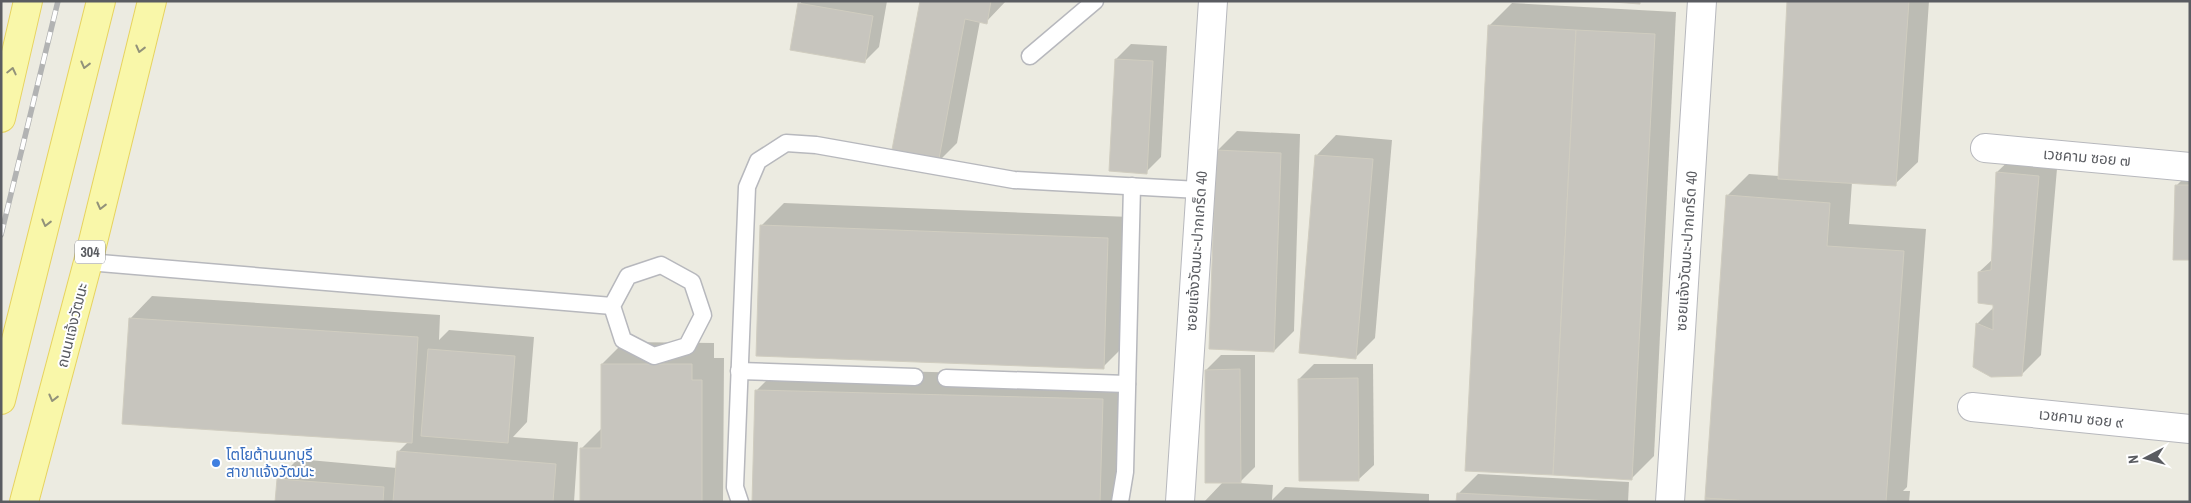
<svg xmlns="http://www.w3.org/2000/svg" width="2191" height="503" viewBox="0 0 2191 503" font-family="'Archivo Narrow','Noto Sans Thai',sans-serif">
	<rect width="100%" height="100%" fill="#ecebe1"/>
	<g fill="#0003">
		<path d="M 802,1 L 887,1 L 879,47 L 864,62 L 800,4 Z"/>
		<path d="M 921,1 L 1006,1 L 986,22 L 980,21 L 957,143 L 938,162 Z"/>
		<path d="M 1788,1 L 1929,1 L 1918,162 L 1895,184 L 1852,182 L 1849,224 L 1926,229 L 1907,487 L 1903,491 L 1910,491 L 1909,502 L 1706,502 L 1727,196 L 1749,174 L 1779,176 Z"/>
		<path d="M 1512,3 L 1676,12 L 1654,456 L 1631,479 L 1489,26 Z"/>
		<path d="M 1131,44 L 1167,46 L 1161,157 L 1146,172 L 1116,59 Z"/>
		<path d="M 1237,131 L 1300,134 L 1294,331 L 1274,351 L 1217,151 Z"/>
		<path d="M 1336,135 L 1392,140 L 1375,338 L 1356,357 L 1317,155 Z"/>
		<path d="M 2017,153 L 2058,157 L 2041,355 L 2022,374 L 1977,324 L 1994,307 L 1979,272 L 1993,259 L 1997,172 Z"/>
		<path d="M 2190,172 L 2190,259 L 2176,186 Z"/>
		<path d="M 784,203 L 1130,217 L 1125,345 L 1103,367 L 761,226 Z"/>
		<path d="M 152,296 L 440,315 L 439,340 L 449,330 L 534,337 L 527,422 L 513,437 L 578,442 L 574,502 L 276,502 L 278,479 L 298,459 L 397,468 L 398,452 L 409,441 L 130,319 Z"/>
		<path d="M 624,342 L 714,343 L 714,358 L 724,358 L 723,502 L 581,502 L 582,448 L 602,428 L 602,364 Z"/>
		<path d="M 1221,355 L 1255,355 L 1255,467 L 1239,483 L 1273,485 L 1272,500 L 1285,487 L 1429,494 L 1429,502 L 1204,502 L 1223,482 L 1206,370 Z"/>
		<path d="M 1314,364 L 1373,364 L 1374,465 L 1358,480 L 1299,379 Z"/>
		<path d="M 779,368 L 1125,377 L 1121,502 L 754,502 L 756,391 Z"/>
		<path d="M 1478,474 L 1629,482 L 1628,502 L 1458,502 L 1458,494 Z"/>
	</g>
	<g fill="#c7c5be" stroke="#d0cdc0">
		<path d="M 920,1 L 991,1 L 987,24 L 965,19 L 938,164 L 891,155 Z"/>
		<path d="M 1600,1 L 1640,1 L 1640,4 Z"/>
		<path d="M 1787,1 L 1909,1 L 1896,186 L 1778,179 Z"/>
		<path d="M 798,3 L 873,16 L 865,63 L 790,50 Z"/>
		<path d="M 1488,25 L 1576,30 L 1553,475 L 1465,471 Z"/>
		<path d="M 1576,30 L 1655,34 L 1632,480 L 1553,475 Z"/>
		<path d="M 1115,59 L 1153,61 L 1147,174 L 1109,171 Z"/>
		<path d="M 1216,150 L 1281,153 L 1274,352 L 1209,349 Z"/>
		<path d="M 1315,155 L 1373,159 L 1356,359 L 1299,353 Z"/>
		<path d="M 1996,172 L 2039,176 L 2022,376 L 1991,377 L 1973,367 L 1976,323 L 1993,330 L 1993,305 L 1978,303 L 1978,272 L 1991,270 Z"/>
		<path d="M 2175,185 L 2190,185 L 2190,260 L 2173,260 Z"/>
		<path d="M 1726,195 L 1830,203 L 1827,246 L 1904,251 L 1886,502 L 1762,502 L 1705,498 Z"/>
		<path d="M 760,225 L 1108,238 L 1104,369 L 756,356 Z"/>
		<path d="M 129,318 L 418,337 L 412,443 L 122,424 Z"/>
		<path d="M 428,349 L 515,356 L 508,443 L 421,436 Z"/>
		<path d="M 601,364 L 692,364 L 692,380 L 702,380 L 702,502 L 580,502 L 580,448 L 601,448 Z"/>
		<path d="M 1240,369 L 1241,483 L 1205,483 L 1205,370 Z"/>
		<path d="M 1358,378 L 1359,481 L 1299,481 L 1298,379 Z"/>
		<path d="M 755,390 L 1103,399 L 1100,502 L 752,502 Z"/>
		<path d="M 397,451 L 556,464 L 553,502 L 393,502 Z"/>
		<path d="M 277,479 L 384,487 L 383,502 L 275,502 Z"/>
		<path d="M 1457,493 L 1610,501 L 1610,502 L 1456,502 Z"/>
		<path d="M 1705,498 L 1762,502 L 1705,502 Z"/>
	</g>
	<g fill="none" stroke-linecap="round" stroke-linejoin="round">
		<g stroke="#b7b8bd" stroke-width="19">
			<g id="service">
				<path d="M 1030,56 L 1095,1"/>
				<path d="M 88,262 L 612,306"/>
				<path d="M 661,265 L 692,282 L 703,315 L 687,346 L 654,356 L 623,340 L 612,306 L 628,276 Z"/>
				<path d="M 739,371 L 915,377"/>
				<path d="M 946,378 L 1127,384"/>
				<path d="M 740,502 L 735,487 L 747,187 L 758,161 L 786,143 L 816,145 L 1014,180 L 1199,190"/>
				<path d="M 1120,502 L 1125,472 L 1132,186"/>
			</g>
		</g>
		<g stroke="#b7b8bd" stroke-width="30">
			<g id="minor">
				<path d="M 1985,148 L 2190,167"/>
				<path d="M 1972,407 L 2190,429"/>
				<path d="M 1180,502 L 1213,1"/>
				<path d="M 1670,502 L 1702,1"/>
			</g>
		</g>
		<g stroke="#e7d35f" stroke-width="30">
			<g id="primary">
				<path d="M 1,118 L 28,1"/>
				<path d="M 1,400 L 101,1"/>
				<path d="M 24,502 L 88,262 L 152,1"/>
			</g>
		</g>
		<use href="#service" stroke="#fff" stroke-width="16"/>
		<use href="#minor" stroke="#fff" stroke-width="28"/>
		<use href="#primary" stroke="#f9f7a9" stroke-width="28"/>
		<g stroke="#b2b3b3" stroke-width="5.5">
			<path id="rail" d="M 1,235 L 58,1"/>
		</g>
		<use href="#rail" stroke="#fff" stroke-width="4" stroke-dasharray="11" stroke-linecap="butt"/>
	</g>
	<defs><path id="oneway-chevron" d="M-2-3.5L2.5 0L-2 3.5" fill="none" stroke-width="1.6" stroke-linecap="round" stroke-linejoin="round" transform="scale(1.25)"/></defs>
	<g stroke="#92927a">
		<use href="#oneway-chevron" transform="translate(140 49) rotate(104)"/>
		<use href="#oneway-chevron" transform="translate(85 65) rotate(104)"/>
		<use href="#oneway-chevron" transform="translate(12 71) rotate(-77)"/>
		<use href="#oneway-chevron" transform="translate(101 206) rotate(104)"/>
		<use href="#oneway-chevron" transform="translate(46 223) rotate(104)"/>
		<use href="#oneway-chevron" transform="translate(53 398) rotate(104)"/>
	</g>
	<circle fill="#3f7fe0" stroke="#fff" stroke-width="2" cx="216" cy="463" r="5"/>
	<g text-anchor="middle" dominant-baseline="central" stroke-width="4" stroke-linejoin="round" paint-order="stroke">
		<rect fill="#fff" stroke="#8c8d90" stroke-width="1" x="75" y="240.5" width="30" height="23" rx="4"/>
		<g font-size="14" font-weight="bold" fill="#5a5c61">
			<text x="90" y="252">304</text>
		</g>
		<g font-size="15" fill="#5a5c61" stroke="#fff">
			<text transform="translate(2087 157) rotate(5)">เวชคาม ซอย ๗</text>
			<text transform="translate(1196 251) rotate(-86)">ซอยแจ้งวัฒนะ-ปากเกร็ด 40</text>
			<text transform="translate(1686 251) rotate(-86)">ซอยแจ้งวัฒนะ-ปากเกร็ด 40</text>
			<text transform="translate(72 325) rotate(-76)">ถนนแจ้งวัฒนะ</text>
			<text transform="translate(2081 418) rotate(6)">เวชคาม ซอย ๙</text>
		</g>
		<g font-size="15" fill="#366cbe" stroke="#fff" text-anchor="start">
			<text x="226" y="454">โตโยต้านนทบุรี<tspan x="226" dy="17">สาขาแจ้งวัฒนะ</tspan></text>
		</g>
	</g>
	<rect width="2191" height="503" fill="none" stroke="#5a5c61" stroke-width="5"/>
	<g transform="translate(2146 458) rotate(264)" stroke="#ffffff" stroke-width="4" paint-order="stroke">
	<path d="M0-4L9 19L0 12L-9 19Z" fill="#5a5c61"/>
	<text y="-8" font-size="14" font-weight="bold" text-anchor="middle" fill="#5a5c61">N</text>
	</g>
</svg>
